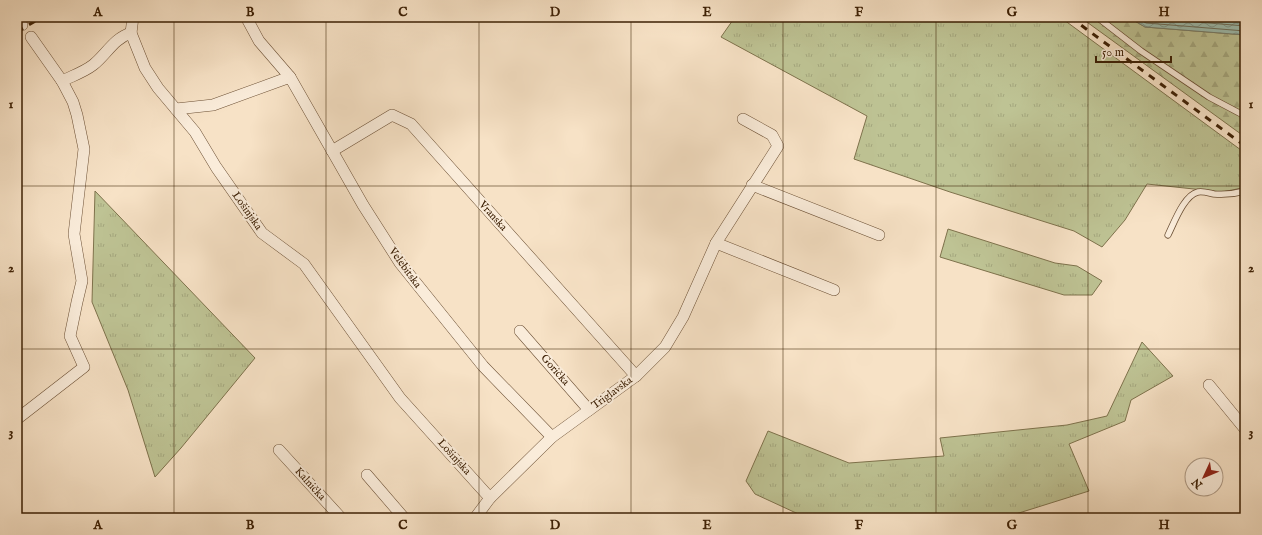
<svg xmlns="http://www.w3.org/2000/svg" width="1262" height="535" viewBox="0 0 1262 535" font-family="'IM FELL English',serif">
	<defs>
		<pattern id="grass-tufts" width="24" height="20" patternUnits="userSpaceOnUse"><rect width="24" height="20" fill="#bec394"/><path d="M3 7l-1-3M5 7V3M7 7l1-3M15 17l-1-3M17 17v-4M19 17l1-3" fill="none" stroke="#a4a77e"/></pattern>
		<pattern id="forest-firs" width="22" height="20" patternUnits="userSpaceOnUse"><rect width="22" height="20" fill="#bec394"/><path d="M5 1l3.5 6h-7zM16 11l3.5 6h-7z" fill="#a4a77e"/></pattern>
		<pattern id="water-waves" width="16" height="10" patternUnits="userSpaceOnUse"><rect width="16" height="10" fill="#9ebeb0"/><path d="M0 5q4-4 8 0t8 0" fill="none" stroke="#829a8d"/></pattern>
	</defs>
	<rect width="100%" height="100%" fill="#f7e2c6"/>
	<filter id="stains"><feTurbulence type="fractalNoise" baseFrequency=".005" numOctaves="4"/><feColorMatrix values="0 0 0 0 .2 0 0 0 0 .09 0 0 0 0 .02 0 0 0 .5 -.17"/></filter>
	<radialGradient id="worn" r=".72"><stop offset=".6" stop-color="#630" stop-opacity="0"/><stop offset="1" stop-color="#630" stop-opacity=".3"/></radialGradient>
	<g fill="url(#grass-tufts)" stroke="#7e724c">
		<path d="M 735,17 L 1060,17 L 1245,153 L 1245,186 L 1242,188 L 1222,192 L 1147,184 L 1125,220 L 1102,247 L 1074,231 L 950,192 L 854,159 L 867,116 L 721,37 Z"/>
		<path d="M 95,191 L 255,358 L 181,448 L 155,477 L 128,390 L 92,302 Z"/>
		<path d="M 948,229 L 1055,263 L 1077,266 L 1102,281 L 1092,295 L 1064,295 L 940,257 Z"/>
		<path d="M 1142,342 L 1173,376 L 1131,400 L 1125,421 L 1069,444 L 1089,491 L 1003,518 L 807,518 L 755,494 L 746,481 L 768,431 L 849,463 L 944,456 L 940,438 L 1067,425 L 1107,416 Z"/>
	</g>
	<path fill="url(#forest-firs)" stroke="#7e724c" d="M 1080,17 L 1128,17 L 1145,27 L 1245,35 L 1245,137 Z"/>
	<path fill="url(#water-waves)" stroke="#777f6c" d="M 1128,17 L 1245,17 L 1245,35 L 1145,27 Z"/>
	<g fill="none" stroke-linecap="round" stroke-linejoin="round">
		<g stroke="#6e6f5a" stroke-width="1">
			<path d="M 1136,17 L 1146,23 L 1245,31"/>
			<path d="M 1146,17 L 1148,18 L 1245,26"/>
		</g>
		<g stroke="#6c5035" stroke-width="7">
			<g id="lane">
				<path d="M 1097,17 L 1141,51 L 1209,97 L 1245,116"/>
				<path d="M 1168,235 C 1174,223 1184,195 1198,192 C 1203,191 1209,193 1214,194 C 1225,195 1234,194 1245,191"/>
			</g>
		</g>
		<g stroke="#6c5035" stroke-width="12">
			<g id="street">
				<path d="M 246,17 L 259,41 L 290,77"/>
				<path d="M 17,19 L 22,25"/>
				<path d="M 131,33 L 133,17"/>
				<path d="M 31,37 L 62,81 C 72,76 84,72 93,65 C 106,55 114,38 131,33 L 145,68 L 158,88 L 195,132 L 216,167 L 262,233 L 304,264 L 400,398 L 490,498"/>
				<path d="M 176,109 L 213,105 L 290,77 L 363,205 L 400,263 L 483,366 L 552,437"/>
				<path d="M 332,151 L 392,115 L 411,124 L 636,376"/>
				<path d="M 752,185 L 879,235"/>
				<path d="M 716,243 L 834,290"/>
				<path d="M 520,331 L 589,410"/>
				<path d="M 1209,385 L 1245,429"/>
				<path d="M 17,419 L 84,367 L 70,336 L 77,302 L 82,281 L 74,234 L 84,149 L 77,115 L 73,102 L 62,81"/>
				<path d="M 279,450 L 341,518"/>
				<path d="M 367,475 L 404,518"/>
				<path d="M 475,518 L 490,498 L 552,437 L 636,376 L 665,347 L 683,317 L 716,243 L 778,146 L 772,135 L 743,119"/>
			</g>
		</g>
		<use href="#lane" stroke="#faecda" stroke-width="5.5"/>
		<use href="#street" stroke="#faecda" stroke-width="11"/>
		<g stroke="#3d2005" stroke-width="3" stroke-dasharray="7 7" stroke-linecap="butt">
			<path d="M 1070,17 L 1245,146"/>
			<path d="M 17,32 L 42,17"/>
		</g>
	</g>
	<path fill="none" stroke="#3d2005" stroke-width="1" stroke-opacity="0.55" d="M 174,17 L 174,518M 326,17 L 326,518M 479,17 L 479,518M 631,17 L 631,518M 783,17 L 783,518M 936,17 L 936,518M 1088,17 L 1088,518M 17,186 L 1245,186M 17,349 L 1245,349"/>
	<g text-anchor="middle" dominant-baseline="central" stroke-width="4" stroke-linejoin="round" paint-order="stroke">
		<g font-size="11" fill="#3d2005" stroke="#faecda">
			<text transform="translate(247 211) rotate(55)">Lošinjska</text>
			<text transform="translate(493 216) rotate(48)">Vranska</text>
			<text transform="translate(405 268) rotate(54)">Velebitska</text>
			<text transform="translate(555 370) rotate(49)">Gorička</text>
			<text transform="translate(612 393) rotate(-36)">Triglavska</text>
			<text transform="translate(454 457) rotate(48)">Lošinjska</text>
			<text transform="translate(310 484) rotate(48)">Kalnička</text>
		</g>
	</g>
	<rect width="1262" height="535" fill="none" stroke="#f7e2c6" stroke-width="44"/>
	<g transform="translate(1204 477) rotate(226)"><circle r="19" fill="#faecda" stroke="#ae9a85"/>
	<path d="M0-3L7 15L0 10L-7 15Z" fill="#8f2418"/>
	<text y="-6" font-size="11" font-weight="bold" text-anchor="middle" fill="#3d2005">N</text>
	</g>
	<path d="M1096 56v6h75v-6" fill="none" stroke="#3d2005" stroke-width="2"/>
	<text x="1102" y="56" font-size="12" fill="#3d2005" stroke="#faecda" stroke-width="3" paint-order="stroke">50 m</text>
	<rect x="22" y="22" width="1218" height="491" fill="none" stroke="#3d2005" stroke-width="1.5"/>
	<g font-size="13" text-anchor="middle" font-weight="bold" fill="#3d2005">
		<text x="98" y="16">A</text>
		<text x="250" y="16">B</text>
		<text x="403" y="16">C</text>
		<text x="555" y="16">D</text>
		<text x="707" y="16">E</text>
		<text x="859" y="16">F</text>
		<text x="1012" y="16">G</text>
		<text x="1164" y="16">H</text>
		<text x="11" y="108">1</text>
		<text x="1251" y="108">1</text>
		<text x="11" y="272">2</text>
		<text x="1251" y="272">2</text>
		<text x="11" y="436">3</text>
		<text x="1251" y="436">3</text>
		<text x="98" y="529">A</text>
		<text x="250" y="529">B</text>
		<text x="403" y="529">C</text>
		<text x="555" y="529">D</text>
		<text x="707" y="529">E</text>
		<text x="859" y="529">F</text>
		<text x="1012" y="529">G</text>
		<text x="1164" y="529">H</text>
	</g>
	<rect width="100%" height="100%" filter="url(#stains)"/>
	<rect width="100%" height="100%" fill="url(#worn)"/>
</svg>
